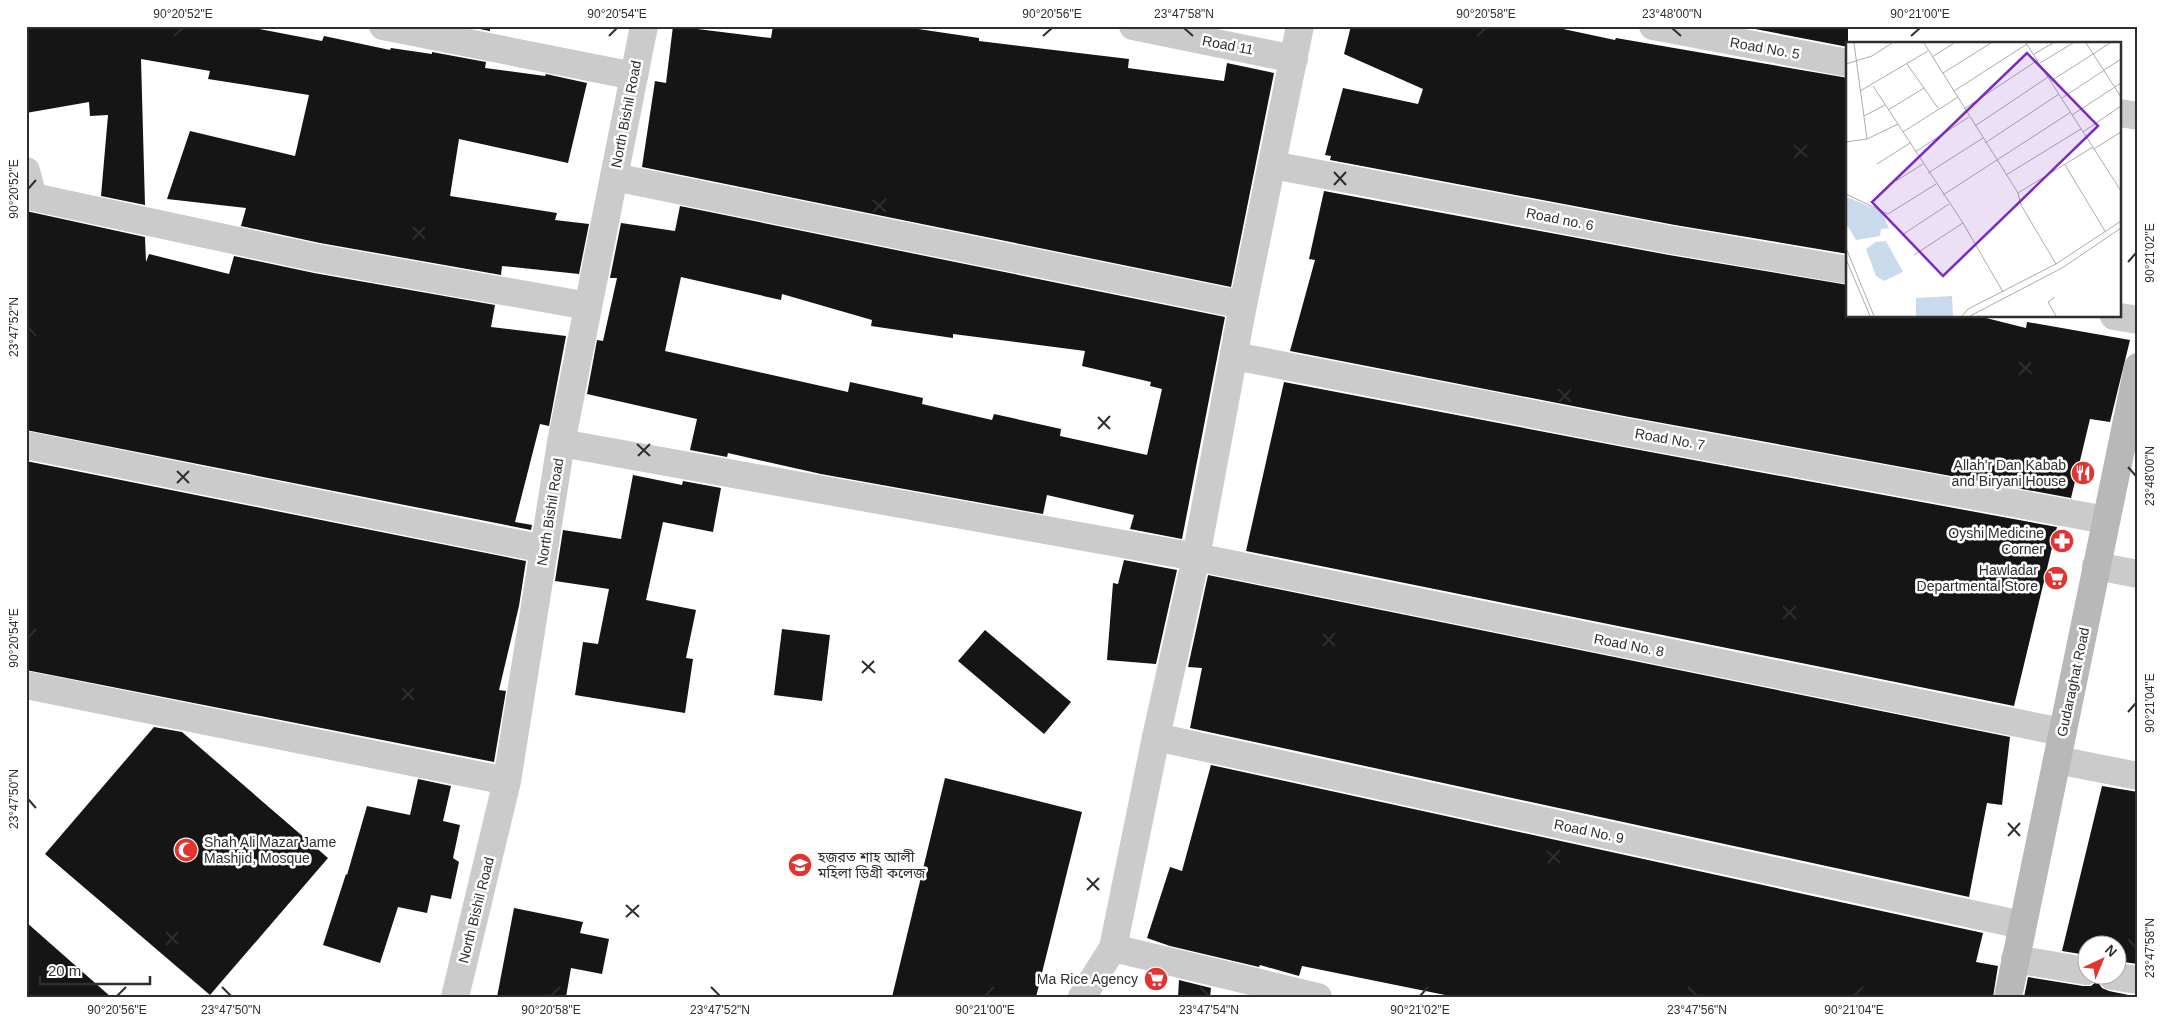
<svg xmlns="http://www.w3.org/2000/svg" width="2164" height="1023" viewBox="0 0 2164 1023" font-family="Arial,'Noto Sans Bengali',sans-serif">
	<rect width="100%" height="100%" fill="#fff"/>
	<g fill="#151515" fill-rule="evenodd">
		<path d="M 26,26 L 243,26 L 322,41 L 324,36 L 390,50 L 391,48 L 432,54 L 432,52 L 486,62 L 485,68 L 545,76 L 546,74 L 587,83 L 568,163 L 459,139 L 450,196 L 557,213 L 555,220 L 589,224 L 579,274 L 502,266 L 501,275 L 320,243 L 241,226 L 246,208 L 167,199 L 190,131 L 295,156 L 309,95 L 208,79 L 210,71 L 141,59 L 145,205 L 101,196 L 108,115 L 90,116 L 89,102 L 26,113 Z"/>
		<path d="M 464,26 L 490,26 L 490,31 Z"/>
		<path d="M 673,26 L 771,38 L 773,26 L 898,26 L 979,38 L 979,41 L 1129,59 L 1128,68 L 1224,81 L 1227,63 L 1274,73 L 1231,287 L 642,167 L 655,81 L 666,83 Z"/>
		<path d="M 1351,26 L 1549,26 L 1615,40 L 1616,38 L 1848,78 L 1848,254 L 1675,225 L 1330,160 L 1331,156 L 1325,155 L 1343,88 L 1418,104 L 1423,89 L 1344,54 Z"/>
		<path d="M 1756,26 L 1848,26 L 1848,47 L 1755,29 Z"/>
		<path d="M 1324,191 L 1669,255 L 1848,285 L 1848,316 L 1978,316 L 2026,328 L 2027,322 L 2130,340 L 2110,422 L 2090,419 L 2071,498 L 1624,416 L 1290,351 L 1315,260 L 1309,259 Z"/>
		<path d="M 680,206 L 1225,317 L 1182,539 L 1130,529 L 1134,515 L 1047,495 L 1043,514 L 821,474 L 728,453 L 727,457 L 690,450 L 697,419 L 587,394 L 597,340 L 603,341 L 617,278 L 610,278 L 621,223 L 675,231 ZM 681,277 L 781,300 L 782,294 L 872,320 L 871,326 L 953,338 L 953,334 L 1085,351 L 1082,366 L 1151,382 L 1150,386 L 1162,389 L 1147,455 L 1060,436 L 1061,429 L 994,414 L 992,420 L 922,404 L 923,398 L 850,382 L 848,392 L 665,351 Z"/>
		<path d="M 26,211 L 145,237 L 146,262 L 149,254 L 229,274 L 234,256 L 314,273 L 495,305 L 491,327 L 566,336 L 549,426 L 540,424 L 515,522 L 532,525 L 531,530 L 26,430 Z"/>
		<path d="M 1284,382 L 1618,446 L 2057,527 L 2014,706 L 1246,551 Z"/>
		<path d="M 26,461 L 526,561 L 519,606 L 499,690 L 506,691 L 494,762 L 26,670 Z"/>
		<path d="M 633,475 L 682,485 L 683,481 L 721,488 L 713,532 L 663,522 L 646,600 L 696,610 L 686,658 L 693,659 L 685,713 L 575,695 L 583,642 L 598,644 L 609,589 L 555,581 L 563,530 L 621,539 Z"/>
		<path d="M 1124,560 L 1177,570 L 1156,664 L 1107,660 L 1113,583 L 1118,584 Z"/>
		<path d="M 1208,575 L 2010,737 L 2002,805 L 1987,803 L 1969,897 L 1190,728 L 1202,668 L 1188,667 Z"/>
		<path d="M 782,629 L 830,635 L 822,701 L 774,695 Z"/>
		<path d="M 985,630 L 1071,702 L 1044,734 L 958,661 Z"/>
		<path d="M 154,727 L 182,732 L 328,858 L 210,995 L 45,854 Z"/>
		<path d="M 1211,765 L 1983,933 L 1976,962 L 1998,966 L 1993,997 L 1455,997 L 1302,966 L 1299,976 L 1260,965 L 1259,967 L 1170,946 L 1147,938 L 1170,867 L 1182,871 Z"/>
		<path d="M 945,778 L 1082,812 L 1036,997 L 892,997 Z"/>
		<path d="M 418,779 L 451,786 L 443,821 L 460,825 L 453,858 L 459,862 L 451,899 L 431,895 L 427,913 L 398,907 L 380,963 L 323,945 L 346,874 L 347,875 L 367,806 L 410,815 Z"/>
		<path d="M 2102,786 L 2138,792 L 2138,964 L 2116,961 L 2116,946 L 2086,946 L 2086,955 L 2062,951 Z"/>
		<path d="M 514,908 L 583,922 L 580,933 L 609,939 L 602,974 L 571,968 L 566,997 L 497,997 Z"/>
		<path d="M 26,922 L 111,997 L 26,997 Z"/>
		<path d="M 2028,977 L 2083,986 L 2091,986 L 2097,981 L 2102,988 L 2109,991 L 2138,997 L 2024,997 Z"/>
		<path d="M 1179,980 L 1211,988 L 1210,997 L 1178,997 Z"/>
	</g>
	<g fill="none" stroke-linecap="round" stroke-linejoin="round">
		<g stroke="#cbcbcb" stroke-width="28">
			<path d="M 383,26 L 634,76"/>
			<path d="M 1133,26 L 1294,59"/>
			<path d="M 1653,26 L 1848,63"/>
			<path d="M 2120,113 L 2138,116"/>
			<path d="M 1272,165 L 1672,240 L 1848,270"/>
			<path d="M 26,171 L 33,197 L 317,258 L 588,306"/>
			<path d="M 614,177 L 1243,305"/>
			<path d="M 2114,316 L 2138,320"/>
			<path d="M 1234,356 L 1621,431 L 2106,520"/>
			<path d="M 561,443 L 1196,557 L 2062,732"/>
			<path d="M 26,445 L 544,549"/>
			<path d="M 2096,566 L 2138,574"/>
			<path d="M 26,685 L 507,781"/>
			<path d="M 1156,737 L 2022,925"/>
			<path d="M 2057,760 L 2138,776"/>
			<path d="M 1113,948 L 1318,997"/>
			<path d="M 2015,959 L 2086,971"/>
			<path d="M 2112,976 L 2138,980"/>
			<path d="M 455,997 L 507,781 L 561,443 L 644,26"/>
			<path d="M 1082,997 L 1113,948 L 1156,737 L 1196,557 L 1243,305 L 1300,26"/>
		</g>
		<path stroke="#b8b8b8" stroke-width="28" d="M 2008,997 L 2138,367"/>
	</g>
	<path fill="none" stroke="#2e2e2e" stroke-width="2" d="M 1184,28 L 1193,36M 1672,28 L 1681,36M 174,36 L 183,28M 609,36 L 617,28M 1043,36 L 1052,28M 1477,36 L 1486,28M 1911,36 L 1920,28M 1794,145 L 1807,157M 1794,158 L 1807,145M 1334,172 L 1346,185M 1334,185 L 1346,172M 28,189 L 36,180M 873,200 L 886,212M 873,212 L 886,199M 413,227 L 425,239M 413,239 L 425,227M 2128,262 L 2136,253M 28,327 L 36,336M 2019,362 L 2032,374M 2019,375 L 2031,362M 1558,389 L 1571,402M 1559,402 L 1571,389M 1098,417 L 1110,429M 1098,429 L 1110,416M 637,444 L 650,456M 638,456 L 650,444M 2128,467 L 2136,476M 177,471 L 189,483M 177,483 L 189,471M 1783,606 L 1796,619M 1783,619 L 1796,606M 1323,634 L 1335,646M 28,638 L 36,629M 1323,646 L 1335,633M 862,661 L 875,673M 862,673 L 874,661M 402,688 L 414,700M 402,700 L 414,688M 2128,712 L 2136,703M 28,799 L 36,808M 2008,823 L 2020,836M 2008,836 L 2020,823M 1547,851 L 1560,863M 1548,863 L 1560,850M 1087,878 L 1099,890M 1087,890 L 1099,878M 626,905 L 639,917M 626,917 L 639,905M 166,932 L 178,944M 2128,939 L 2136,948M 166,945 L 178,932M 222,987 L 231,996M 711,987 L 720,996M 1200,987 L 1209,996M 1688,987 L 1697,996M 117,996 L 126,987M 551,996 L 560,987M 985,996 L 994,987M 1420,996 L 1428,987M 1854,996 L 1863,987"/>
	<defs>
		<g id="restaurant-disc" transform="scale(1.25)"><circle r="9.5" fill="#e33331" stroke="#fff"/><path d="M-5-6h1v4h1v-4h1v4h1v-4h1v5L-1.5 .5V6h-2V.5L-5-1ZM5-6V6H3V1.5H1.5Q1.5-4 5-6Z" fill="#fff"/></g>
		<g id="pharmacy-disc" transform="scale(1.25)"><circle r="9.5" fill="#e33331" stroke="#fff"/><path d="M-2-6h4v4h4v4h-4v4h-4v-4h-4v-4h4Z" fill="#fff"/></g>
		<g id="supermarket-disc" transform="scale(1.25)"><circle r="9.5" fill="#e33331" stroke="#fff"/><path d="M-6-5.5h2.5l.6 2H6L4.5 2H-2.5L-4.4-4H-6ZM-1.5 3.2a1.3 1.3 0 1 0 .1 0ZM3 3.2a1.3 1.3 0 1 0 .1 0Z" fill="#fff"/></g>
		<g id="mosque-disc" transform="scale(1.25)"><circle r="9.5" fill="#e33331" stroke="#fff"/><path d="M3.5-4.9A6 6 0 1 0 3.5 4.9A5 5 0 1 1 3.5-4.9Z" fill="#fff"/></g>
		<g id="university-disc" transform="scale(1.25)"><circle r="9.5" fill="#e33331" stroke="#fff"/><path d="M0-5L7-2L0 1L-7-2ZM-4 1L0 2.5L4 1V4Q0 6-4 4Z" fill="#fff"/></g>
	</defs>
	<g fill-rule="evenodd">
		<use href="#restaurant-disc" x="2083" y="473"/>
		<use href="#pharmacy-disc" x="2062" y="541"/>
		<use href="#supermarket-disc" x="2056" y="578"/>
		<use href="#mosque-disc" x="186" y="850"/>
		<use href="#university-disc" x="800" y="865"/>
		<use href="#supermarket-disc" x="1156" y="979"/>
	</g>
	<g text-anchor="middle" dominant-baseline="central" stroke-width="5" stroke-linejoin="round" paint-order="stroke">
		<g font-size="14" fill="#2e2e2e" stroke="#fff">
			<text transform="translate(1228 45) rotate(11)">Road 11</text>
			<text transform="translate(1765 48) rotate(10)">Road No. 5</text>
			<text transform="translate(626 114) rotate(-79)">North Bishil Road</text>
			<text transform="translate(1560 219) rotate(11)">Road no. 6</text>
			<text transform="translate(1670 439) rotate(10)">Road No. 7</text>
			<text transform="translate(550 512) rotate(-81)">North Bishil Road</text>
			<text transform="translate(1629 645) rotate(11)">Road No. 8</text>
			<text transform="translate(2073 682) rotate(-78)">Gudaraghat Road</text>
			<text transform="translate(1589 831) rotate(12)">Road No. 9</text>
			<text transform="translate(476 910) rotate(-76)">North Bishil Road</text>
		</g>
		<g font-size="14" fill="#2e2e2e" stroke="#fff" text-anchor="end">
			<text x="2066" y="465">Allah'r Dan Kabab<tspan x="2066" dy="16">and Biryani House</tspan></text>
			<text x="2044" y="533">Oyshi Medicine<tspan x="2044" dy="16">Corner</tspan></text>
			<text x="2038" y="570">Hawladar<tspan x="2038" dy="16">Departmental Store</tspan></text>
			<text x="204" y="842" text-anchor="start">Shah Ali Mazar Jame<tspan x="204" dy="16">Mashjid, Mosque</tspan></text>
			<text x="818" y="857" text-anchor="start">হজরত শাহ আলী<tspan x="818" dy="16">মহিলা ডিগ্রী কলেজ</tspan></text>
			<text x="1138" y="979">Ma Rice Agency</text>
		</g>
	</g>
	<g transform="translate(1846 42)">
		<rect width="275" height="275" fill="#fff"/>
		<path d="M 0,155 L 35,169 L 43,186 L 35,187 L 34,194 L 10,198 L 0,181 ZM 40,199 L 57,230 L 38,239 L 30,234 L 20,207 L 30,200 ZM 106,254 L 107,274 L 70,274 L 70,256 Z" fill="#c8daeb"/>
		<path fill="none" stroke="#ababab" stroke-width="1" d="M 8,1 L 21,97M 78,1 L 172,151 L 175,163 L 210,222M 180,1 L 275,149M 240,1 L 275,55M 188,12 L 207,1M 86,15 L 108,1M 194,21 L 227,1M 0,22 L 26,14 L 46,1M 61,22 L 92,66M 97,31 L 145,1M 205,39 L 264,1M 27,44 L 117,181 L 157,250M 14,49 L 82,9M 108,49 L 181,2M 216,56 L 275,17M 118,67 L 192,18M 42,68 L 78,46M 226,73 L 275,41M 18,74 L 39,63M 129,84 L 202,35M 57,90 L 112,55M 237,90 L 275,64M 0,100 L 21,97 L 52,82M 139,101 L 213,52M 248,107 L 275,90M 69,110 L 123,75M 31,122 L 64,101M 219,123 L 259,189M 82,131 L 137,96M 160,133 L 235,87M 50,139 L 77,122M 172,151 L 247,105M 0,152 L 42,172 L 90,142M 97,153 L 225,70M 56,193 L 103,162M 0,206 L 28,274M 68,213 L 117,181M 0,217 L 24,274M 209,255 L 202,260 L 210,274M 116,274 L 122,267 L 210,222 L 275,179M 124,274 L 216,226 L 275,186"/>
		<path fill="#7b2cbf" fill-opacity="0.15" stroke="#7b2cbf" stroke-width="2.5" d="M 181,11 L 252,84 L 97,234 L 26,160 Z"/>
		<rect width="275" height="275" fill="none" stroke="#2e2e2e" stroke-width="2.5"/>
	</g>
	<rect width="2164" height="1023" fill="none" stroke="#ffffff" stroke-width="55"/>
	<g transform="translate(2102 960) rotate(44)"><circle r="24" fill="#ffffff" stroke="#ababab"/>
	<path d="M0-4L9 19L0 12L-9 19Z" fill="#e33331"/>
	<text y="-8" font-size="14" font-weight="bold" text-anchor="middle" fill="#2e2e2e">N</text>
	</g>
	<path d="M40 976v8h110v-8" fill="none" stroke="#2e2e2e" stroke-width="2.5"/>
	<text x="48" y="976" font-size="15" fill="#2e2e2e" stroke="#ffffff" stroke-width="4" paint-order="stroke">20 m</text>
	<rect x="28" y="28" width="2108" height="968" fill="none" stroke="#2e2e2e" stroke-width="2"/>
	<g font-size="12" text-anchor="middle" fill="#2e2e2e">
		<text x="183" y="18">90°20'52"E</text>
		<text x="617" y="18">90°20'54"E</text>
		<text x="1052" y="18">90°20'56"E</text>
		<text x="1184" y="18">23°47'58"N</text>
		<text x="1486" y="18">90°20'58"E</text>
		<text x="1672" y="18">23°48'00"N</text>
		<text x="1920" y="18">90°21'00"E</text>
		<text transform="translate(14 189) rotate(-90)" y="4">90°20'52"E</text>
		<text transform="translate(2150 253) rotate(-90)" y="4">90°21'02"E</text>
		<text transform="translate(14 327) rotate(-90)" y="4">23°47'52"N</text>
		<text transform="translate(2150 476) rotate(-90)" y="4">23°48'00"N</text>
		<text transform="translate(14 638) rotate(-90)" y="4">90°20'54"E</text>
		<text transform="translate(2150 703) rotate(-90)" y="4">90°21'04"E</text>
		<text transform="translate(14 799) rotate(-90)" y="4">23°47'50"N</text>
		<text transform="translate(2150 948) rotate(-90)" y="4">23°47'58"N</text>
		<text x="117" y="1014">90°20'56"E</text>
		<text x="231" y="1014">23°47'50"N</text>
		<text x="551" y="1014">90°20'58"E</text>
		<text x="720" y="1014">23°47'52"N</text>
		<text x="985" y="1014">90°21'00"E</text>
		<text x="1209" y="1014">23°47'54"N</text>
		<text x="1420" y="1014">90°21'02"E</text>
		<text x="1697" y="1014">23°47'56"N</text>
		<text x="1854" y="1014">90°21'04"E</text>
	</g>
</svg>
